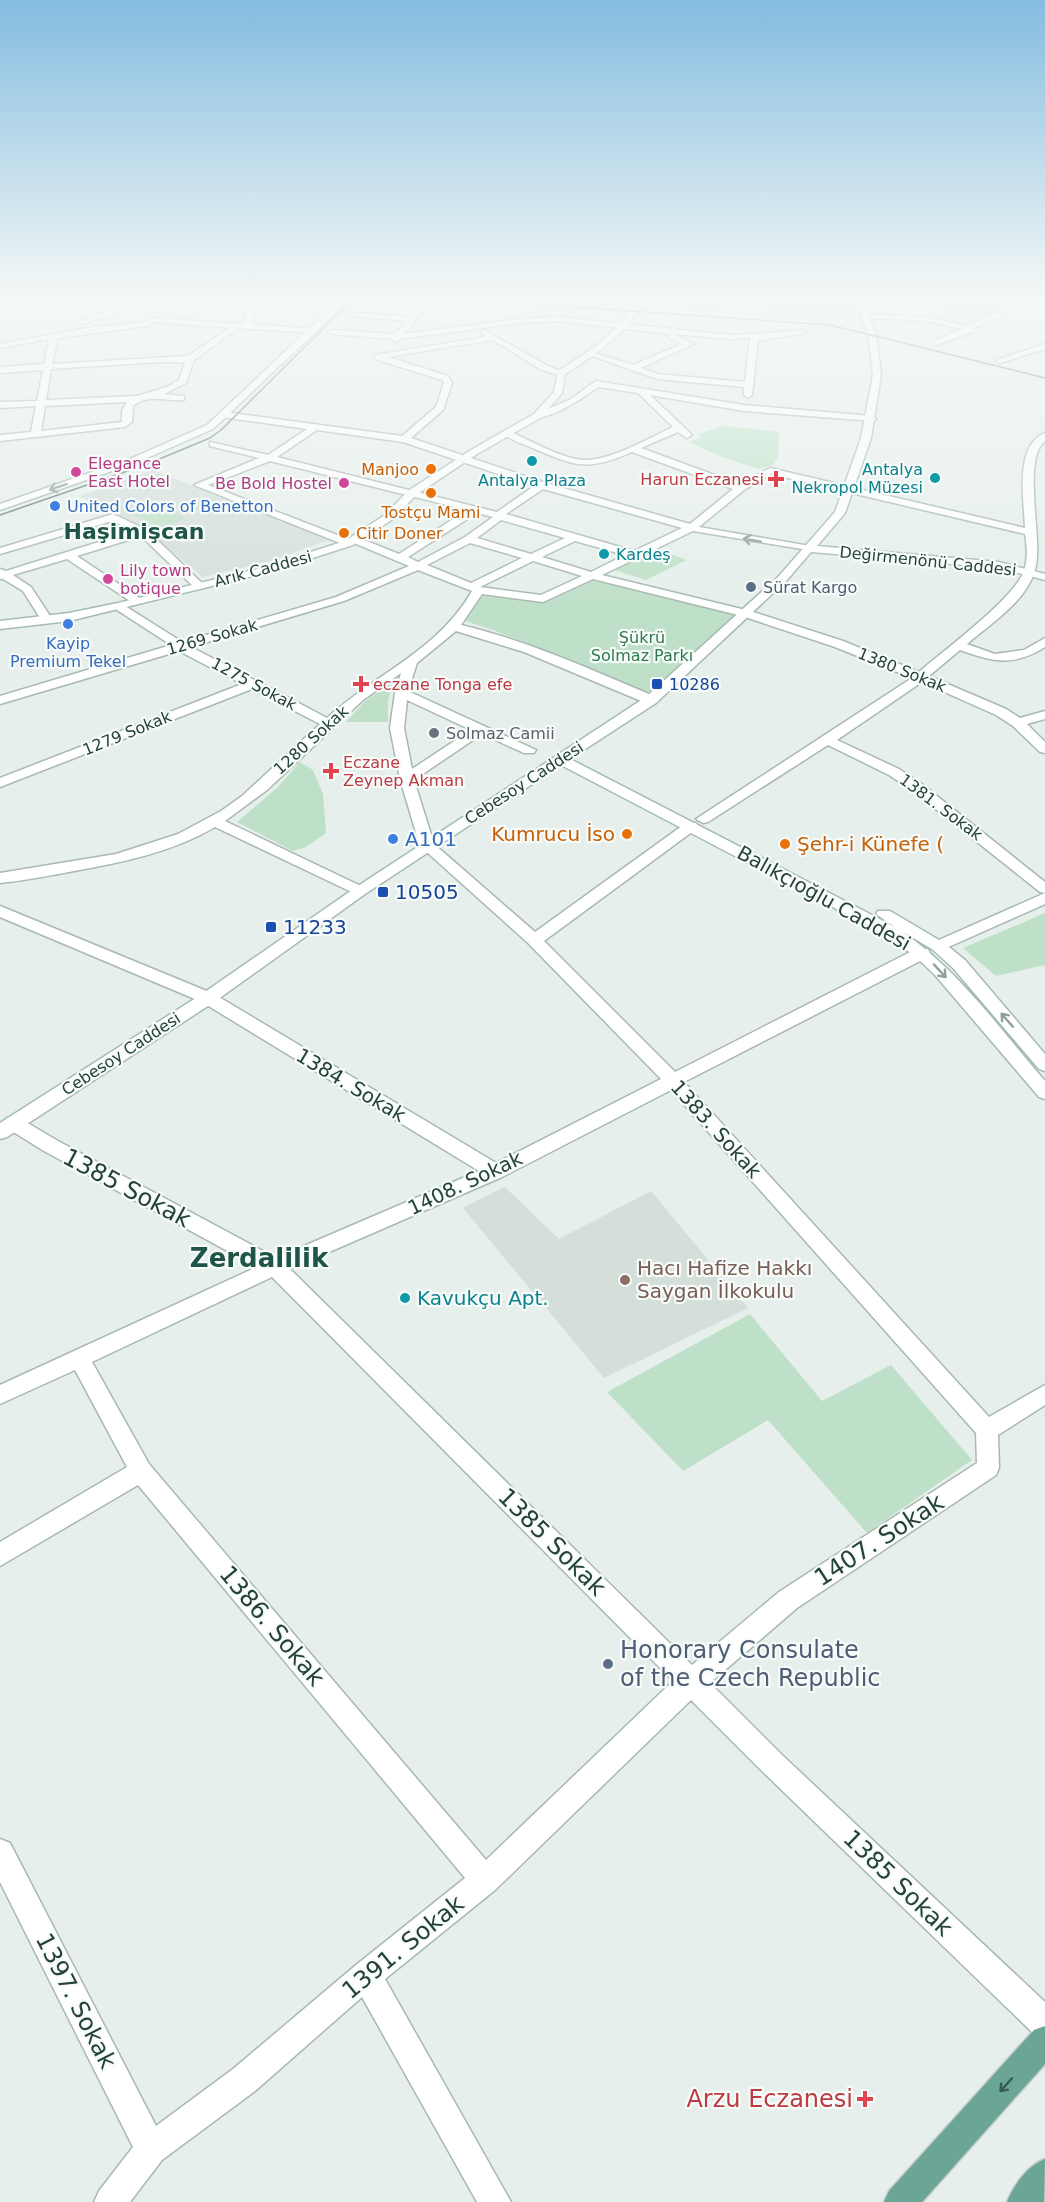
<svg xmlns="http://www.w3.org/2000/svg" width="1045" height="2202" viewBox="0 0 1045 2202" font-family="'DejaVu Sans',sans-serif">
	<rect width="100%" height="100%" fill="#e6efeb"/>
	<g fill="#d4dfda">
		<path d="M 912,297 L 1017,297 L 1021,298 L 978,320 L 916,306 L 911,303 Z"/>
		<path d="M 153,470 L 329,540 L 273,560 L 203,577 L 142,527 L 79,496 Z"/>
		<path d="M 505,1187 L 559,1239 L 651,1191 L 748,1308 L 604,1378 L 463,1208 Z"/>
	</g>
	<g fill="#bfe0c8">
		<path d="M 527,297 L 636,297 L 630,306 L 525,299 Z"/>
		<path d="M 653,297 L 727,297 L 720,310 L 648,306 Z"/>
		<path d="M 781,300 L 851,305 L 852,320 L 769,314 L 774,301 Z"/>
		<path d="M 724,426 L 779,432 L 778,457 L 773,465 L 758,469 L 719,456 L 689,442 L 700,438 L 699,434 Z"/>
		<path d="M 152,504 L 185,518 L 163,528 L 130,513 Z"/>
		<path d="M 657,549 L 687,560 L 646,580 L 614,570 Z"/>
		<path d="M 595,579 L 739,614 L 648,693 L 493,630 L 465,621 L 482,593 L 546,602 Z"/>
		<path d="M 393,682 L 388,701 L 388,722 L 346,722 L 364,702 Z"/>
		<path d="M 300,762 L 313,770 L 323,794 L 326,833 L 306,847 L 293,851 L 237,822 L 279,786 Z"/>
		<path d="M 1045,913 L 1045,965 L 996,976 L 963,948 Z"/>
		<path d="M 750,1314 L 822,1401 L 891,1365 L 972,1460 L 867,1533 L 768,1420 L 683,1471 L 607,1392 Z"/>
	</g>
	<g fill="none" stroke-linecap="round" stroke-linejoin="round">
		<g stroke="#a8b8b2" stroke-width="3">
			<g id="street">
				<path d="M 7,297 L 23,297 L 0,303 L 0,299 Z"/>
				<path d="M 117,297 L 125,297 L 114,314 L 82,324 L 78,322 L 108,310 Z"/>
				<path d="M 212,297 L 257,304 L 251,324 L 314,329 L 318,331 L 314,333 L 239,328 L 194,360 L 186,383 L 164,394 L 184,396 L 184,400 C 166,402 149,393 133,406 L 132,422 L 125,427 L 0,441 L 0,435 L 31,432 L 36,406 L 0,408 L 0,402 L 37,401 L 43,370 L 0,373 L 0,367 L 44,364 L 49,339 L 0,348 L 0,344 L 88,328 L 145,322 L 154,318 L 243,324 L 249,308 L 221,305 ZM 155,322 L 230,328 L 188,356 L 52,364 L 58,338 L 147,326 ZM 160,362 L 185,362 L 179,380 L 167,387 L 137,396 L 46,400 L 51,369 ZM 127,402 L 122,411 L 122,422 L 41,431 L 45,406 Z"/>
				<path d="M 1030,297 L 1041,297 L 975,328 L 975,331 L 937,345 L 934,345 L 934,341 L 961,329 L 928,321 L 865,318 L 861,316 L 865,314 L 928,317 L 968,326 Z"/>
				<path d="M 425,298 L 432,300 L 404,334 L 519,319 L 558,317 L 731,335 L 802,331 L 806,333 L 758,341 L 752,395 L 748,398 L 744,395 L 744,387 L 657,379 L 587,354 L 591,352 L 633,365 L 682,344 L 669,338 L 668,336 L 671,334 L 558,321 L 519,323 L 400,339 L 395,342 L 392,339 L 331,334 L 327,332 L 331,330 L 395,334 L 407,321 L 350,316 L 346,314 L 350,312 L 410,317 ZM 674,334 L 731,339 L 750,338 L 745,382 L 658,374 L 641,368 L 693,344 Z"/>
				<path d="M 484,330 L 546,365 L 565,373 L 561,376 L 540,369 L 493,340 L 388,357 L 448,376 L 452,383 L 443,410 L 411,438 L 546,483 L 690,524 L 733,489 L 632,452 C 589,471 577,467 535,449 C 524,444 510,440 501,433 L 509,431 C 529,440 566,461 587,460 C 614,459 649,438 673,427 L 638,393 L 598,387 C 586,396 545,424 532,416 L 571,399 L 596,381 L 744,405 L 871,416 L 876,419 L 874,421 L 744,411 L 650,395 L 692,435 L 687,438 L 678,432 L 641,448 L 739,484 L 770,468 L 1025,528 C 1024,501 1014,445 1045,433 L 1045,441 C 1021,460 1044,540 1035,570 C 1026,602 990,624 967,644 L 995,654 L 1024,650 L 1045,638 L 1045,647 C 1013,667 993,662 960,650 L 929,676 L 1006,709 L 1020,718 L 1045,711 L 1045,719 L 1027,724 L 1045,742 L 1045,753 L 1040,752 L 1013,726 L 996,715 L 922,682 L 837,740 L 899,769 L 923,785 L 1045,882 L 1045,904 L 944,949 L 932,949 L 930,946 L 932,943 L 1045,893 L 1040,892 L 913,791 L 889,775 L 828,745 L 708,822 L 703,823 L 696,819 L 912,678 L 835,647 L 742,616 L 593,579 L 543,602 L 482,594 L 461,625 C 529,641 592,670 656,697 L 657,700 L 656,703 L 646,703 L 524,652 L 456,631 L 417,663 L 408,691 L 536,750 L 534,753 L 524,753 L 482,734 L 414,780 L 434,844 L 535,932 L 686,823 L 696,823 L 698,826 L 696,829 L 544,941 L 675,1072 L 916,949 L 928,949 L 930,953 L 928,957 L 684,1082 L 989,1417 L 1045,1385 L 1045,1405 L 998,1435 L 999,1468 L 996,1475 L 797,1608 L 710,1683 L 781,1754 L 1045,2002 L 1045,2038 L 1034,2034 L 763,1772 L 691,1700 L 495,1890 L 385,1979 L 511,2202 L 477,2202 L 362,1997 L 255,2091 L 162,2160 L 130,2202 L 94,2202 L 99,2191 L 133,2147 L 0,1882 L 0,1839 L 10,1843 L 156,2126 L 233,2069 L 356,1965 L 465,1878 L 138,1485 L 0,1566 L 0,1542 L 127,1467 L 75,1370 L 0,1404 L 0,1385 L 257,1267 L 44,1151 L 7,1128 L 4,1123 L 7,1118 L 13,1117 L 19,1118 L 58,1141 L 276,1258 L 479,1171 L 202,1002 L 0,917 L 0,906 L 214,994 L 496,1163 L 661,1079 L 528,943 L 420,846 L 400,779 L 390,728 L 395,693 L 401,673 L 363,700 L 267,790 L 225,821 L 365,888 L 368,891 L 360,896 L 215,827 C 171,853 119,863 69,872 C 46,876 23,881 0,883 L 0,873 L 116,854 L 178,834 L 221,811 L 242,796 L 320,724 L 252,689 L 0,787 L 0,778 L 242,684 L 179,651 L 0,704 L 0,696 L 171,645 L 114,608 L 114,604 L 122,604 L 182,642 L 336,597 L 409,566 L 354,543 L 345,545 L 194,485 L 259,458 L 210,446 L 210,442 L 268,455 L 307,429 L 221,417 L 219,415 L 224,412 L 402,436 L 436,407 L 444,383 L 442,380 L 375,359 L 375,355 L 486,337 L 480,332 ZM 317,430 L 403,442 L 534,486 L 497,512 L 277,457 ZM 270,461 L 467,510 L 399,554 L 359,538 L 350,540 L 208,485 ZM 771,474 L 1025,534 C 1027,546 1028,559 1024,571 C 1014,599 944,650 919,672 L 843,641 L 750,611 L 602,575 L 693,531 L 814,551 L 814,547 L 810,546 L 699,527 L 744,490 ZM 543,489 L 682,528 L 634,551 L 506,514 ZM 477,513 L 493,517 L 465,537 L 418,562 L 408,557 ZM 501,520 L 565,538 L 531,554 L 477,538 ZM 575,541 L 625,555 L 591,572 L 542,557 ZM 470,543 L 522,558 L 471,583 L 427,565 ZM 533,561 L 582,576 L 541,595 L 480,587 ZM 418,570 L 472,591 C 439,650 375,674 327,718 L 261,683 L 259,680 L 254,680 L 191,647 L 344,601 ZM 407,700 L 471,730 L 412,769 L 404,728 ZM 671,1090 L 976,1433 L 977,1463 L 779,1592 L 692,1665 L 290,1269 L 502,1177 ZM 272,1277 L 673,1681 L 486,1860 L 149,1464 L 92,1362 Z"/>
				<path d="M 1045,344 L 1045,349 L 1000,363 L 996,360 Z"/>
				<path d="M 113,514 L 147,530 L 203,584 L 203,588 L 195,588 L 141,536 L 77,556 L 141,599 L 141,603 L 133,603 L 67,559 L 13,575 L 31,587 L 52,619 L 46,623 L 42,621 L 23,591 L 3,579 L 0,579 L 0,569 L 6,571 L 134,531 L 112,521 L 0,554 L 0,548 Z"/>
			</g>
		</g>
		<g stroke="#a4bbb3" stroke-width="3">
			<g id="secondary">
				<path d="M 343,297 L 352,297 L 213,429 L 138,462 L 0,510 L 0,504 L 132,458 L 207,425 Z"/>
				<path d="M 640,297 L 648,297 C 627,332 599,353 565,374 L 562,393 L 540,418 L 477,454 L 416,495 L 393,519 L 353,545 L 269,572 L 118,609 L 69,621 L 0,629 L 0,621 L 69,613 L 118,603 L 261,568 L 345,541 L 385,515 L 408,491 L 471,450 L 534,414 L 554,392 L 558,371 C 591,351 620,331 640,297 Z"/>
				<path d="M 816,297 L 847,297 L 859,303 L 859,297 L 867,297 L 867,308 L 877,340 L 881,375 L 871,438 L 845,513 L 817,546 L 999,562 L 1045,574 L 1045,580 L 999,568 L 811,552 L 787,580 L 656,703 L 570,759 L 895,927 L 876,914 L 878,911 L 890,911 L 944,943 L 965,960 L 1045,1054 L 1045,1071 L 1039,1069 L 953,968 L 932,949 L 903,932 C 959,971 1000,1029 1045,1081 L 1045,1099 L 1039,1097 L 935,975 L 916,957 L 888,936 L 561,765 L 365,894 L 214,1002 L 7,1137 L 0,1139 L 0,1123 L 202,994 L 355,888 L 646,697 L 779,576 L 835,512 L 861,438 L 873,375 L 869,340 L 860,309 L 843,301 Z"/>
			</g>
		</g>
		<g stroke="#c2cac8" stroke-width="3">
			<g id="primary">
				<path d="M 1045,2026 L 1045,2064 L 922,2202 L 884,2202 L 889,2191 L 1034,2030 Z"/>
				<path d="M 1045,2159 L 1044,2202 L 1007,2202 C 1014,2185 1027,2166 1045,2159 Z"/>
			</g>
		</g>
		<use href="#street" fill="#fff" fill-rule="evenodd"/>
		<use href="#secondary" fill="#fff" fill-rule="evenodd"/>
		<use href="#primary" fill="#6aa596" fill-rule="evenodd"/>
		<g stroke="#5f7d75" stroke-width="1.5">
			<path d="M 431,297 L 830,325 L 1045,378"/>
			<path d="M 0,515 L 145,465 L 210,438 L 221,430 L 355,297"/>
		</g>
	</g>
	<defs><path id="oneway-shaft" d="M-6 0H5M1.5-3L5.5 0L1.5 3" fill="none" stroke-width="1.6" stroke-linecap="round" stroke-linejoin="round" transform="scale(1.5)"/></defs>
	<g stroke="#92a09c">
		<use href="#oneway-shaft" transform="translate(58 487) rotate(161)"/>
		<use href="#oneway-shaft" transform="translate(752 540) rotate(-170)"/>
		<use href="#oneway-shaft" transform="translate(940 971) rotate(47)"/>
		<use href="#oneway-shaft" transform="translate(1007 1020) rotate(-131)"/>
	</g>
	<use stroke="#365b51" href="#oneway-shaft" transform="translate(1006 2085) rotate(132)"/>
	<linearGradient id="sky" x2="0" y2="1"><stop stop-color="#84bce0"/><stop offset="0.49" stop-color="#f4f8f6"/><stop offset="1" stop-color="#f4f8f6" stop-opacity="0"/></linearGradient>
	<rect width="1045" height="606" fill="url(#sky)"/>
	<g fill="#0f9aa8" stroke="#f7fbf9" stroke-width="2">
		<circle cx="532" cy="461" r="6"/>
		<circle cx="935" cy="478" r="6"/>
		<circle cx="604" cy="554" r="6"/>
		<circle cx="405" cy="1298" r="6"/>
	</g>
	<g fill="#e8710a" stroke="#f7fbf9" stroke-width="2">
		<circle cx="431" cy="469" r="6"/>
		<circle cx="431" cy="493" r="6"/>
		<circle cx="344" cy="533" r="6"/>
		<circle cx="627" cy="834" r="6"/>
		<circle cx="785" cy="844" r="6"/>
	</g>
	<g fill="#d1479c" stroke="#f7fbf9" stroke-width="2">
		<circle cx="76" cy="472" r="6"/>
		<circle cx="344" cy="483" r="6"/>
		<circle cx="108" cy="579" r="6"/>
	</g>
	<g fill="#e0444e" stroke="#f7fbf9" stroke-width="2">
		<path d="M773 470h6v6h6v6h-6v6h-6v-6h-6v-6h6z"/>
		<path d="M358 675h6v6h6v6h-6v6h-6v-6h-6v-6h6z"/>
		<path d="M328 762h6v6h6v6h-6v6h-6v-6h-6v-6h6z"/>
		<path d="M862 2090h6v6h6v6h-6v6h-6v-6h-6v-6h6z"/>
	</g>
	<g fill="#3f7fe0" stroke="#f7fbf9" stroke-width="2">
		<circle cx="55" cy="506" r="6"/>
		<circle cx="68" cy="624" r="6"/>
		<circle cx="393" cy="839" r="6"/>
	</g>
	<g fill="#5c6f8a" stroke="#f7fbf9" stroke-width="2">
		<circle cx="751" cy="587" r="6"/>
		<circle cx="608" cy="1664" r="6"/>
	</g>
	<g fill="#1a4fb4" stroke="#f7fbf9" stroke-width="2">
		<rect x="651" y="678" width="12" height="12" rx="3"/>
		<rect x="377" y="886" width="12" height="12" rx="3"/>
		<rect x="265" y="921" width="12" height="12" rx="3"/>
	</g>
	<circle fill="#6b7280" stroke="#f7fbf9" stroke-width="2" cx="434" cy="733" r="6"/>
	<circle fill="#8d6e63" stroke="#f7fbf9" stroke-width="2" cx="625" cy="1280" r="6"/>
	<g text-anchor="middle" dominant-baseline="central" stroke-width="4.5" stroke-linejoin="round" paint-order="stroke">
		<g font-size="16" fill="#b23c85" stroke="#f7fbf9" text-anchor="start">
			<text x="88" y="463">Elegance<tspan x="88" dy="18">East Hotel</tspan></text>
			<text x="332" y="483" text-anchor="end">Be Bold Hostel</text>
			<text x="120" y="570">Lily town<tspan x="120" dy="18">botique</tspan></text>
		</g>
		<g font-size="16" fill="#c56008" stroke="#f7fbf9" text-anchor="end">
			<text x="419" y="469">Manjoo</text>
			<text x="431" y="512" text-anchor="middle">Tostçu Mami</text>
			<text x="356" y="533" text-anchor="start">Citir Doner</text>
		</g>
		<g font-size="16" fill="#0d838f" stroke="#f7fbf9" text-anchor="end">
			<text x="923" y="469">Antalya<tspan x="923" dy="18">Nekropol Müzesi</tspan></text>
			<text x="532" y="480" text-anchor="middle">Antalya Plaza</text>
			<text x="616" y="554" text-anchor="start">Kardeş</text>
		</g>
		<g font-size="16" fill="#be3a42" stroke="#f7fbf9" text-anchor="start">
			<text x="764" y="479" text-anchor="end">Harun Eczanesi</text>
			<text x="373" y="684">eczane Tonga efe</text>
			<text x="343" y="762">Eczane<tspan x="343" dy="18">Zeynep Akman</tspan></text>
		</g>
		<g font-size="16" fill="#366cbe" stroke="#f7fbf9" text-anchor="start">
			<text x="67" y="506">United Colors of Benetton</text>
			<text x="68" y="643" text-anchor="middle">Kayip<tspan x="68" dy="18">Premium Tekel</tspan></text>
		</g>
		<g font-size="16" fill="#24423a" stroke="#f7fbf9">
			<text transform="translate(928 561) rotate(6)">Değirmenönü Caddesi</text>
			<text transform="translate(263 569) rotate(-15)">Arık Caddesi</text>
			<text transform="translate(212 637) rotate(-16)">1269 Sokak</text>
			<text transform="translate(902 670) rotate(22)">1380 Sokak</text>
			<text transform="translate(254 684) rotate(28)">1275 Sokak</text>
			<text transform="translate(127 733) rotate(-22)">1279 Sokak</text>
			<text transform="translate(311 740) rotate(-42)">1280 Sokak</text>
			<text transform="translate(524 783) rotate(-33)">Cebesoy Caddesi</text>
			<text transform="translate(941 807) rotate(37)">1381. Sokak</text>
			<text transform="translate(121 1054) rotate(-33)">Cebesoy Caddesi</text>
		</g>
		<g font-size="16" fill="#4e5e75" stroke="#f7fbf9" text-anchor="start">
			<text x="763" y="587">Sürat Kargo</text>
		</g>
		<g font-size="16" fill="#2d7a4b" stroke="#f7fbf9">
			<text x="642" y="637">Şükrü<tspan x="642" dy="18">Solmaz Parkı</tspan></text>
		</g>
		<g font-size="16" fill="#164399" stroke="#f7fbf9" text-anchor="start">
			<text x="669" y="684">10286</text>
		</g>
		<g font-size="16" fill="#5b616d" stroke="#f7fbf9" text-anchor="start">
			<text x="446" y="733">Solmaz Camii</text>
		</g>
		<g font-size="20" fill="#c56008" stroke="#f7fbf9" text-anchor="end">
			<text x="615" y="834">Kumrucu İso</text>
			<text x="797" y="844" text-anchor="start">Şehr-i Künefe (</text>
		</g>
		<g font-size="20" fill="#366cbe" stroke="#f7fbf9" text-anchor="start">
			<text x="405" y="839">A101</text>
		</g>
		<g font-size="20" fill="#164399" stroke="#f7fbf9" text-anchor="start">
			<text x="395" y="892">10505</text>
			<text x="283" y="927">11233</text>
		</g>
		<g font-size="20" fill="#24423a" stroke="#f7fbf9">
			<text transform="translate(824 898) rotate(29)">Balıkçıoğlu Caddesi</text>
			<text transform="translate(351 1085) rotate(31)">1384. Sokak</text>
			<text transform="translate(716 1129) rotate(48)">1383. Sokak</text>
			<text transform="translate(465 1183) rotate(-25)">1408. Sokak</text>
		</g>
		<g font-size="20" fill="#785e54" stroke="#f7fbf9" text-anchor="start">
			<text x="637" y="1268">Hacı Hafize Hakkı<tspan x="637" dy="23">Saygan İlkokulu</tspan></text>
		</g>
		<g font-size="20" fill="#0d838f" stroke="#f7fbf9" text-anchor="start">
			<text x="417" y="1298">Kavukçu Apt.</text>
		</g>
		<g font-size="22" font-weight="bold" fill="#1f5548" stroke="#f7fbf9">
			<text x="134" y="531">Haşimişcan</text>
		</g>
		<g font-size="24" fill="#24423a" stroke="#f7fbf9">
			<text transform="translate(127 1188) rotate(28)">1385 Sokak</text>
			<text transform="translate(879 1540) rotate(-33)">1407. Sokak</text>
			<text transform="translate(552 1542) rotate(45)">1385 Sokak</text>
			<text transform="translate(272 1626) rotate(50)">1386. Sokak</text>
			<text transform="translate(898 1883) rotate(44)">1385 Sokak</text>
			<text transform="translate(403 1947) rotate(-39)">1391. Sokak</text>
			<text transform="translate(76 2001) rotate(63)">1397. Sokak</text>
		</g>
		<g font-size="24" fill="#4e5e75" stroke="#f7fbf9" text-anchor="start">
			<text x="620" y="1650">Honorary Consulate<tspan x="620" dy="28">of the Czech Republic</tspan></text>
		</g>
		<g font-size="24" fill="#be3a42" stroke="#f7fbf9" text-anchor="end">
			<text x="853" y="2099">Arzu Eczanesi</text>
		</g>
		<g font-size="26" font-weight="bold" fill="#1f5548" stroke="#f7fbf9">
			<text x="259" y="1258">Zerdalilik</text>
		</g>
	</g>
</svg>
